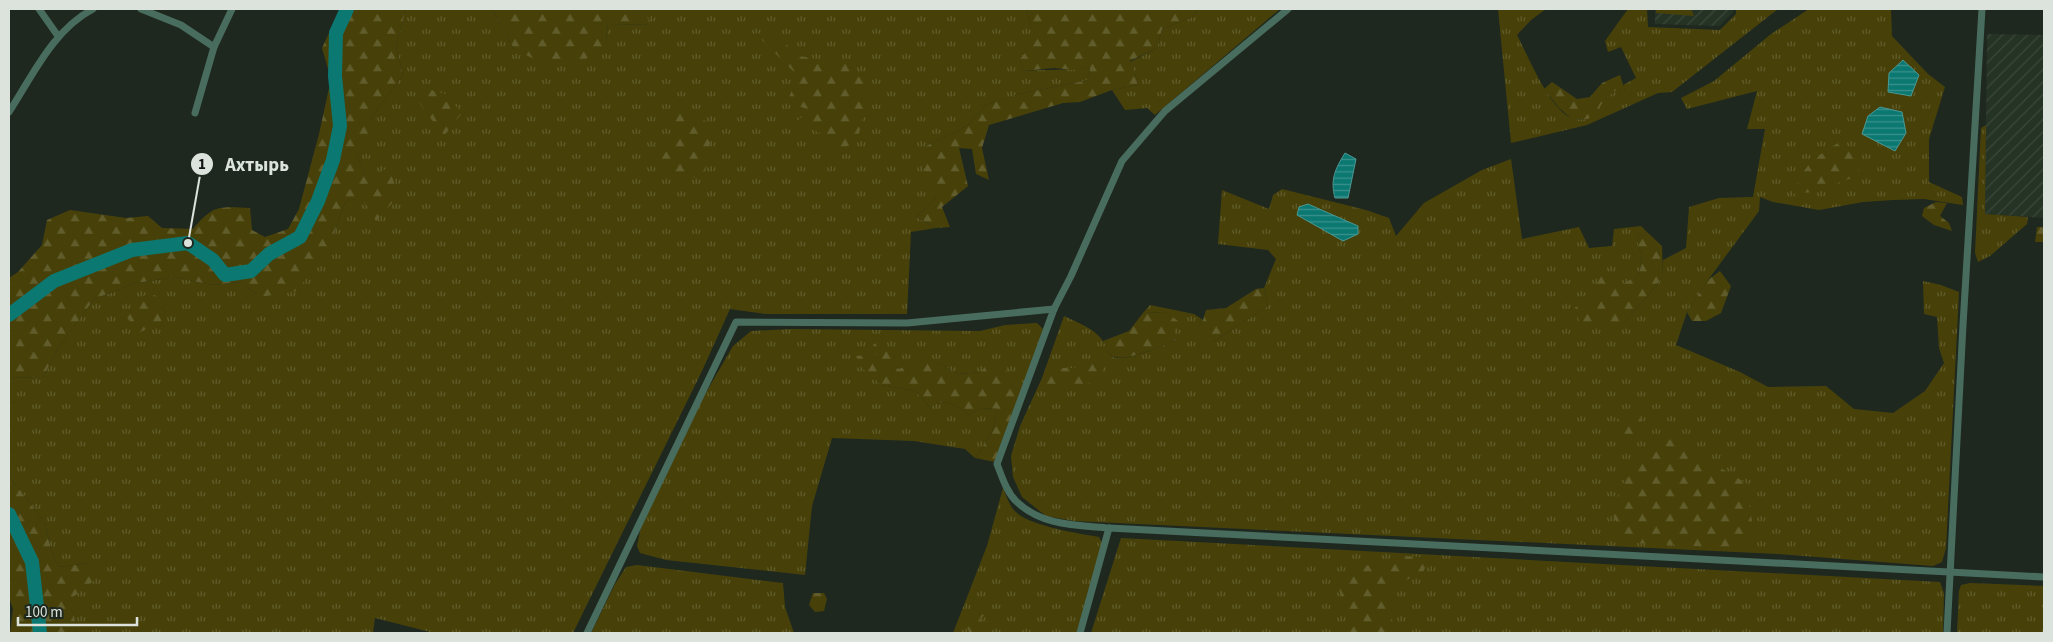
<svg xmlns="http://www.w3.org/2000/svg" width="2053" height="642" viewBox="0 0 2053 642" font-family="'Source Sans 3',sans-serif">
	<defs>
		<pattern id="industrial-furrows" width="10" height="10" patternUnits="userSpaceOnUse" patternTransform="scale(1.25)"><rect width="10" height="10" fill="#253325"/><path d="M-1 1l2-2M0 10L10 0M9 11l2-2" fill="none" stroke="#3a473a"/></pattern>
		<pattern id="grass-tufts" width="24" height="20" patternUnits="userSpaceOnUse" patternTransform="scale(1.25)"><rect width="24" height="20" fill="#474109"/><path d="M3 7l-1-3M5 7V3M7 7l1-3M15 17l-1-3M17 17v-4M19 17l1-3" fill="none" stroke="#615c2c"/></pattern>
		<pattern id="forest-firs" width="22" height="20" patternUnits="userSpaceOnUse" patternTransform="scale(1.25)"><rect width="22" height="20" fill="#474109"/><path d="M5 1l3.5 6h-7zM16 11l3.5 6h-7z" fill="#615c2c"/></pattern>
		<pattern id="water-rules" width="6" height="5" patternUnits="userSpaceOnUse" patternTransform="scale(1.25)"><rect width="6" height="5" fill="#0c7872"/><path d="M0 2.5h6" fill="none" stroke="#3a918c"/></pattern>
	</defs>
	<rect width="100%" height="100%" fill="#1f281f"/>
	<g fill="url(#industrial-furrows)">
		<path d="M 1655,9 L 1734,9 L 1733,12 L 1720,26 L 1655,24 Z"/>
		<path d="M 1987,34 L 2044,35 L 2044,218 L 1985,214 Z"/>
	</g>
	<g fill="url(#grass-tufts)">
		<path d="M 406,9 L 492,9 L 514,49 L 606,39 L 608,24 L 654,25 L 637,9 L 1026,9 L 1032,29 L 1039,38 L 1020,59 L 1023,71 C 1046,69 1068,71 1090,67 L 1089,80 L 1019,94 L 986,105 L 967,126 L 926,146 L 936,198 L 916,217 L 936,228 L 911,232 L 907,314 L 765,314 L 730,309 L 702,371 L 573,633 L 434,633 L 375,618 L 373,633 L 77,633 L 73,611 L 67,601 L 95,579 L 90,563 L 58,567 L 51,549 L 45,523 L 9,476 L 9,378 L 43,377 L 59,347 L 94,299 L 136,283 L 175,277 L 212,285 L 241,282 L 260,297 L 334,234 L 345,202 L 361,196 L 366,175 L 357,156 L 377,132 L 371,118 L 403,75 L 396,46 Z"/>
		<path d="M 1199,9 L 1280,9 L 1155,115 L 1147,108 L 1125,110 L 1112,90 L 1138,85 L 1135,73 L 1130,62 L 1157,48 L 1162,29 L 1192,17 Z"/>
		<path d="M 1498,9 L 1546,9 L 1531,20 L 1517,35 C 1528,56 1550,110 1572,118 C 1576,120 1583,119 1587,119 L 1614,91 L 1625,91 L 1623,85 L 1636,78 L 1621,47 L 1608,52 L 1605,41 L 1628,9 L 1647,9 L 1648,27 L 1720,30 L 1736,14 L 1736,9 L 1778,9 L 1672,92 L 1658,93 L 1587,125 L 1511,143 Z"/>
		<path d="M 1809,9 L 1891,9 L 1892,36 L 1928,74 L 1945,87 L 1929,139 L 1929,182 L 1962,197 L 1963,205 L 1924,199 L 1893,200 L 1863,202 L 1819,210 L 1773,202 L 1760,197 L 1759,211 L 1708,280 L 1687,312 L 1676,345 L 1740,372 L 1768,387 L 1826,386 L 1854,409 L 1893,413 L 1925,391 L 1944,363 L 1939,348 L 1937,317 L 1924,314 L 1923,281 L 1941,285 L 1959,292 L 1946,548 L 1942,562 L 1933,566 L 1778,554 L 1074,521 L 1046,516 L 1022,497 L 1013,477 L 1011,456 L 1020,426 L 1042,378 L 1064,316 C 1078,323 1094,328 1103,341 C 1107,345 1108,354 1113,357 C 1124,363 1164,345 1176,340 L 1166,312 L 1143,313 L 1150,305 L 1194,314 L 1203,320 L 1198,328 L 1213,342 L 1268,306 L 1264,288 L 1276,259 L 1268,250 L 1218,244 L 1222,190 L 1269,209 L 1273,195 L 1282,189 L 1366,210 L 1389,218 L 1396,236 L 1424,203 L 1482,170 L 1511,159 L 1522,239 L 1579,227 L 1589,248 L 1612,246 L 1614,229 L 1641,226 L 1647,232 L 1637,238 L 1642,259 L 1639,275 L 1619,287 L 1624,322 L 1648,296 L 1663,276 L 1663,260 L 1686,248 L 1689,207 L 1719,198 L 1753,197 L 1765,129 L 1747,129 L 1757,91 L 1687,109 L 1681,98 L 1714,81 L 1771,34 Z"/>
		<path d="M 1986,125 L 1985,214 L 2028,217 L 2027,224 L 1990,256 L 1978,262 L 1975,253 L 1981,128 Z"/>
		<path d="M 1037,323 L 1043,329 L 1021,391 L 1011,384 L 981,372 L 958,374 L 938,363 L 899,369 L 889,360 L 896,354 L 879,354 L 881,385 L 915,391 L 930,407 C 945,397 957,406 969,415 L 978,409 L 996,408 C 998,427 986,443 975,458 L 965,449 L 914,441 L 832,438 L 812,506 L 805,575 L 666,560 L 640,553 L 637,546 L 641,527 L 704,396 L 733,346 L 751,331 L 790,329 L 980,331 L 1005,325 Z"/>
		<path d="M 1003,488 C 1006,495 1009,504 1013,509 C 1026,526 1078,533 1099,537 L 1102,543 L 1077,633 L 953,633 L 987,546 Z"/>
		<path d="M 1121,538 L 1940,582 L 1944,593 L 1943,633 L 1091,633 Z"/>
		<path d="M 637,565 L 783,583 L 785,607 L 794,633 L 591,633 L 615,584 L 626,567 Z"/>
		<path d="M 1970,583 L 2044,586 L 2044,633 L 1957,633 L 1959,591 L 1961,585 Z"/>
	</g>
	<g fill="url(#forest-firs)">
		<path d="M 340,9 L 406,9 L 396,46 L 403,75 L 371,118 L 378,132 L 357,156 L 366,175 L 393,167 L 393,202 L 376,221 L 361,197 L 345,202 L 334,234 L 320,259 L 297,291 L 260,297 L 241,282 L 212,285 L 175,277 L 136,283 L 94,299 L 59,347 L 43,377 L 9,378 L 9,278 L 18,272 L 42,245 L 47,220 L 70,210 L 126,218 L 148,216 L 162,228 L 193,229 C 214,204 219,207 250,208 L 252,230 L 265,237 L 288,229 L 299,209 L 319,134 L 331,79 L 322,48 Z"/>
		<path d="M 492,9 L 637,9 L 655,25 L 608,24 L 604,52 L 574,63 L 544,64 L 514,49 Z"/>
		<path d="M 1026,9 L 1199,9 L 1192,17 L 1162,29 L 1157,48 L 1130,61 L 1135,73 L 1138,85 L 1112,90 L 1080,102 L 1063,103 L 989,125 L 982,148 L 989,180 L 976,174 L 972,149 L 959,148 L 968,186 L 942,207 L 950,227 L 936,228 L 916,217 L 936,198 L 922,163 L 926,146 L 967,126 L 986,105 L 1019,94 L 1089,80 L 1090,67 L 1073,70 L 1054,68 L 1023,71 L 1020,59 L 1038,38 L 1032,29 Z"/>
		<path d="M 1656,9 L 1691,9 L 1694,16 L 1656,13 Z"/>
		<path d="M 755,33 L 777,36 L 799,56 L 848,64 L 869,84 L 857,143 L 829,152 L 824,135 L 796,122 L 810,110 L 787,102 L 798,76 Z"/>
		<path d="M 1620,75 L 1625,91 L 1614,91 L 1588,119 L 1572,119 L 1559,108 L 1544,89 L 1552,82 L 1577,99 L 1590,97 L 1602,83 Z"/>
		<path d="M 424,88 L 445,94 L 462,113 L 444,136 L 420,104 L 418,95 Z"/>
		<path d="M 679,110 L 713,124 L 704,179 L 658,172 L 662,160 L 642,154 L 644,146 L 667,146 Z"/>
		<path d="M 1838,143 L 1845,144 L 1861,156 L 1858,176 L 1812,192 L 1793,194 C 1804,165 1812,159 1838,143 Z"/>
		<path d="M 1936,202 L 1947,203 L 1940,216 L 1949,223 L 1952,231 L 1934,225 L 1922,216 L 1924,208 Z"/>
		<path d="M 2037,227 L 2044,227 L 2044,242 L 2035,242 Z"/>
		<path d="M 1647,232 L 1662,246 L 1663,276 L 1648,296 L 1624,322 L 1580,325 L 1575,307 L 1594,302 L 1598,276 L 1609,272 L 1619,286 L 1639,275 L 1642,259 L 1637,238 Z"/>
		<path d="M 1720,271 L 1731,286 L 1721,313 L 1706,321 L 1692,321 L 1687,312 L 1708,280 Z"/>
		<path d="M 1264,288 L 1268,306 L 1213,342 L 1204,339 L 1198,328 L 1203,320 L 1206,310 L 1226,308 L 1256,289 Z"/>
		<path d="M 148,292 L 168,302 L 166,318 L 139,333 L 125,315 Z"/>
		<path d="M 1166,312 L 1178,321 L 1174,332 L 1176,340 C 1164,345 1120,365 1111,355 C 1108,352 1106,345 1103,341 L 1129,331 L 1143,313 Z"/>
		<path d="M 878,341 L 896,354 L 890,360 L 899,369 L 923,358 L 938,363 L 958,374 L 981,372 L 989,362 L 1008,371 L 1011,384 L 1021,391 L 995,462 L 975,458 C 986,443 998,427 996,408 L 978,409 L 969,415 C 957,406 945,397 930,407 L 915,391 L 881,385 L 861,367 L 856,356 L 879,354 L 873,345 Z"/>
		<path d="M 1102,362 L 1103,374 L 1093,383 L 1063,387 L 1044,386 L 1042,378 L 1052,368 L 1078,368 Z"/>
		<path d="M 1638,413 L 1644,428 L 1630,437 L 1619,434 L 1617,419 Z"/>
		<path d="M 1671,439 L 1746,483 L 1754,534 L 1745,549 L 1636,543 L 1623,535 L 1611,511 L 1636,455 Z"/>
		<path d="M 9,476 L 45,523 L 51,549 L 58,567 L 90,563 L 96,579 L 68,601 L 73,610 L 77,633 L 10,633 L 13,609 L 9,597 Z"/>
		<path d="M 1405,556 L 1430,558 L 1422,574 L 1389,586 L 1393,629 L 1390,633 L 1345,633 L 1349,627 L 1338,585 L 1348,564 L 1391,567 Z"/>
		<path d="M 813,593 L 824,593 L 827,599 L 824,611 L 815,612 L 809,605 Z"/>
		<path d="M 988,605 L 988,613 L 979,619 L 985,622 L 997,614 L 997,621 L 983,633 L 970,632 L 962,622 L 968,612 Z"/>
	</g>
	<g fill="url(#water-rules)" stroke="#4a9892">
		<path d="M 1903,60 L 1919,75 L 1911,96 L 1888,92 L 1889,73 Z"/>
		<path d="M 1880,107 L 1902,112 L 1906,133 L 1895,151 L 1862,134 L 1868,116 Z"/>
		<path d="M 1345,153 L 1356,159 L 1348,198 L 1335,198 C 1330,180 1335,169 1345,153 Z"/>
		<path d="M 1308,204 L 1358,226 L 1358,234 L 1343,241 L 1297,215 L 1299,207 Z"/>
	</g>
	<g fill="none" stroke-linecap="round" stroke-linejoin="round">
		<g stroke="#0c7872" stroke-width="14">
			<path d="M 9,315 L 54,281 L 132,250 L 188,243 L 213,260 L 225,275 L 251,271 L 269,254 L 300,237 L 318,201 L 333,160 L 340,126 L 335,76 L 336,33 L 347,9"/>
			<path d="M 9,514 L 32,562 L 40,633"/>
		</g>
		<g stroke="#486d5e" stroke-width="7">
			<path d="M 39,9 L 58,36"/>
			<path d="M 141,9 L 181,25 L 214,47"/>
			<path d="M 9,112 C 33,75 53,30 93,9"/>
			<path d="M 195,113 L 214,47 L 232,9"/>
			<path d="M 1109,528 C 1077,525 1042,526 1017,502 C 1007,493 1002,477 997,464 L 1054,309 L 1071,276 L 1122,161 L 1165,111 L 1288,9"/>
			<path d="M 587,633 L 736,322 L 907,323 L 1054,309"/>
			<path d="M 1080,633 L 1109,528 L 2044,577"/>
			<path d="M 1947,633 L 1963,325 L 1982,9"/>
		</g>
	</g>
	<path fill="none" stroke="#dce3dc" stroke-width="2" d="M188 243L202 164"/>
	<g fill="#dce3dc" stroke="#1f281f" stroke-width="2">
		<circle cx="188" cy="243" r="5"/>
		<circle cx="202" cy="164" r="12"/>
	</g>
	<g font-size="15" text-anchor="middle" font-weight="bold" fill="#111">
		<text x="202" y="169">1</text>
	</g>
	<g font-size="19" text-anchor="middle" font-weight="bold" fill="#dce3dc" stroke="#1f281f" stroke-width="5" stroke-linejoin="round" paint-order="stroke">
		<text x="257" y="171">Ахтырь</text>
	</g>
	<rect width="2053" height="642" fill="none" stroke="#dce3dc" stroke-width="20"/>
	<path d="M18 617v8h119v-8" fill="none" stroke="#dce3dc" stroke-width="2.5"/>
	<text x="25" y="617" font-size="15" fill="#dce3dc" stroke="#1f281f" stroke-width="4" paint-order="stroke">100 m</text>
</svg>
